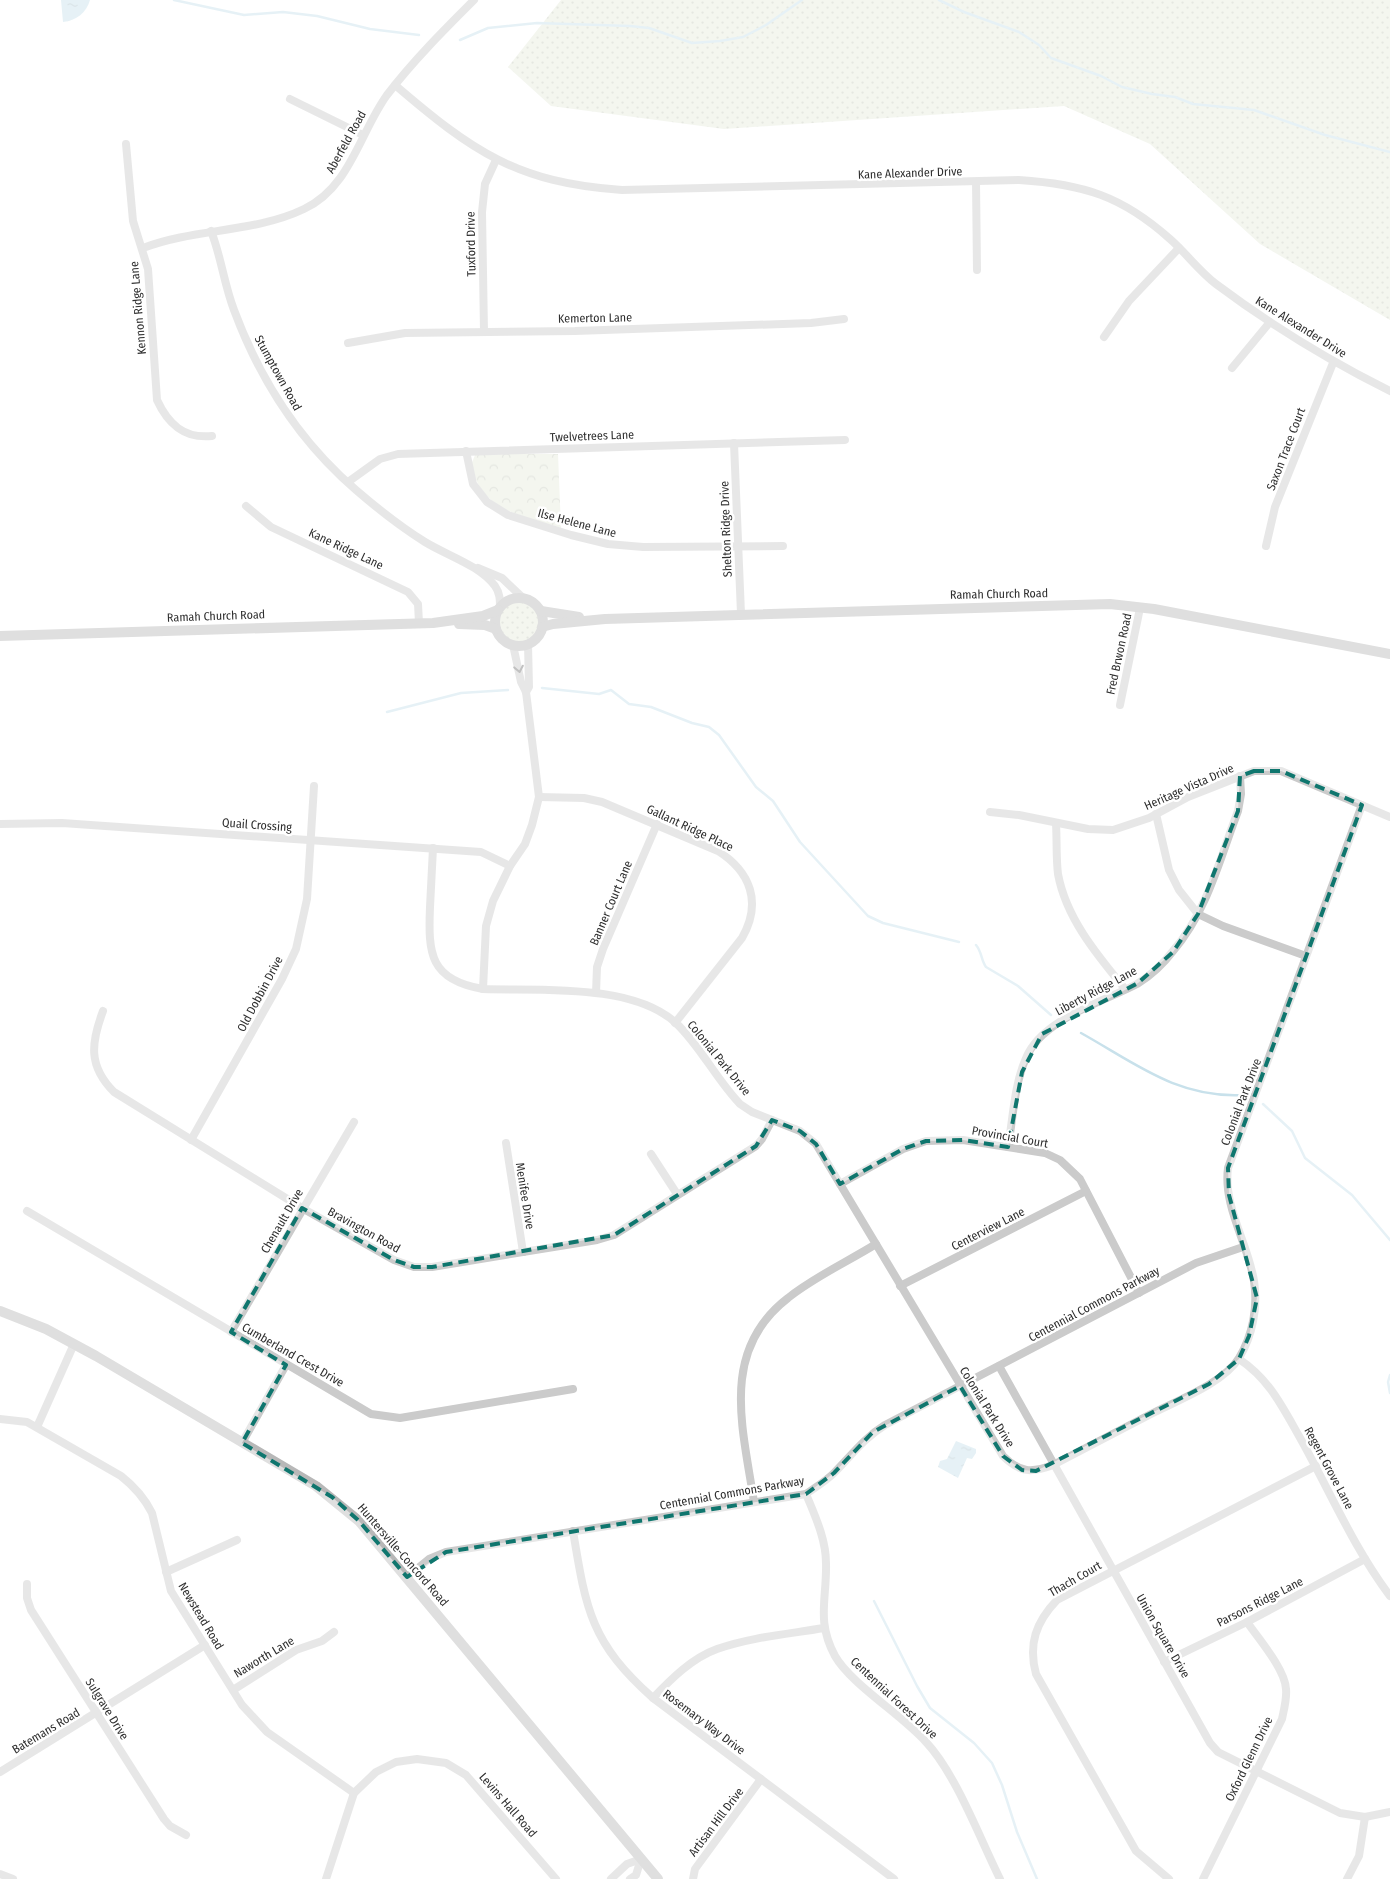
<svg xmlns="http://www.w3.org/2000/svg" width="1390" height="1879" viewBox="0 0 1390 1879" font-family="'Fira Sans Condensed',sans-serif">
	<defs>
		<pattern id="grass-dots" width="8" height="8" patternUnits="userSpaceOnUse" patternTransform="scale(1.25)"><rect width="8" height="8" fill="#e6ebdc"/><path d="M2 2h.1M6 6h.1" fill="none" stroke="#c6cabd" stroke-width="1.8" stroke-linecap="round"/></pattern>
		<pattern id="park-crowns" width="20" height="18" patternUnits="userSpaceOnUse" patternTransform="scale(1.25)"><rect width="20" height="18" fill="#e6ebdc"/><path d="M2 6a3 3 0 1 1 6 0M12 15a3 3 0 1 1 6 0" fill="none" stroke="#c6cabd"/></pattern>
		<pattern id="water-ripples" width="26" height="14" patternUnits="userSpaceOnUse" patternTransform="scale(1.25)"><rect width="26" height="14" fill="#c8e1eb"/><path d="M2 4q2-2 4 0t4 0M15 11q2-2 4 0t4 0" fill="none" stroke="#acc1ca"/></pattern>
	</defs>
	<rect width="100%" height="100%" fill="#fff"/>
	<g fill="url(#grass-dots)">
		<path d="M 561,0 L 1390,0 L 1390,320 L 1260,244 L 1150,144 L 1064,106 L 724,129 L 551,106 L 508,67 Z"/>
		<circle cx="519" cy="622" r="24"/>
	</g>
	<path fill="url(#park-crowns)" d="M 480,454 L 558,454 L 561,528 C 522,515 482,512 471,465 L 475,455 Z"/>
	<g fill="url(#water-ripples)">
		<path d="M 61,0 L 90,0 C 87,12 76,21 63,22 Z"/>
		<path d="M 956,1441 L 976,1449 L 976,1453 L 972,1459 L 967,1458 L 958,1478 L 938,1467 L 940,1461 L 947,1459 Z"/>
	</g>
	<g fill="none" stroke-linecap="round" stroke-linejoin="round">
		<g stroke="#c8e1eb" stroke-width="2.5">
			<path d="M 174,0 L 244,15 L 283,12 L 317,16 L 370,29 L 419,35"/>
			<path d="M 939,0 L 964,12 L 1019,32 L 1039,45 L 1051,58 L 1101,76 L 1122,87 L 1152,94 L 1175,97 L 1193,104 L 1254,110 L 1325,135 L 1390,152"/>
			<path d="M 460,40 L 488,28 L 537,23 L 630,26 L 649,28 L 692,43 L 720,41 L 743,37 L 766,25 L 802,0"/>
			<path d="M 542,688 L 599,694 L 611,690 L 629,704 L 651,707 L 692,723 L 709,727 L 719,735 L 756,787 L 773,801 L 800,842 L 868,916 L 883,923 L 959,942"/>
			<path d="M 387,712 L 461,693 L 508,690"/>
			<path d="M 976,945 C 982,952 981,960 986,967 L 1018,986 L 1051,1015"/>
			<path d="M 1081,1033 C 1135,1063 1177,1098 1242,1095"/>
			<path d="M 1263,1104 L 1292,1131 L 1305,1158 L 1352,1195 L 1390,1240"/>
			<path d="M 1390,1375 L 1388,1382 L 1390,1393"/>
			<path d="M 874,1601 L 917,1686 L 930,1708 L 974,1743 L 992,1763 L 1002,1785 L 1017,1832 L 1037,1879"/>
		</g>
		<g stroke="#cbcbcb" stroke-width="8">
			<path d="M 395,85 C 472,151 517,183 622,190 L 1019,180 C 1083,184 1122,196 1170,239 C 1186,253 1199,271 1216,284 C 1272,326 1328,360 1390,391"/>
			<path d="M 290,99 L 363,135"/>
			<path d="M 126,144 L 133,221 L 148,269 L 157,400 C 168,424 184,439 212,436"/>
			<path d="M 976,182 L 977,270"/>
			<path d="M 211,231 C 221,256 224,284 234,310 C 260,380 299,441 356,490 C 378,509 401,527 425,542 C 448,556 479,565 495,586 C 500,593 500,600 500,608"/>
			<path d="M 143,248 C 195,228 254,233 304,209 C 350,188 360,132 387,95 C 413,61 444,30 474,0"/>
			<path d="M 484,331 L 482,212 L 485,184 L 496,160"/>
			<path d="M 1104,337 L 1129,301 L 1179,248"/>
			<path d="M 348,343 L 405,333 L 575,331 L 811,323 L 844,319"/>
			<path d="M 1232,368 L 1270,322"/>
			<path d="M 734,443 L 741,614"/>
			<path d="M 466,451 L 473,484 L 487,502 L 508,515 L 571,535 L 608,544 L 643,547 L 783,546"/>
			<path d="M 348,482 L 380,459 L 398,454 L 845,440"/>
			<path d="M 246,506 L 271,527 L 408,592 L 418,604 L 419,623"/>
			<path d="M 1266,546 L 1275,507 L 1333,363"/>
			<path d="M 478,568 L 502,578 L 523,598"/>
			<path d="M 526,692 L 529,687 L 528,644"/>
			<path d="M 1120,705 L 1140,608"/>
			<path d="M 539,797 L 584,798 L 602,802 L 718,851 C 751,872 762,903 742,938 L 675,1023"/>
			<path d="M 990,812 L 1019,815 L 1088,829 L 1113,830 L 1149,818 L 1188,797 L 1254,771 L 1281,771 L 1390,817"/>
			<path d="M 1156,814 L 1169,870 L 1179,890 L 1198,914 L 1223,926 L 1306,956"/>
			<path d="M 0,824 L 62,823 L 481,852 L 510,866"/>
			<path d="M 1056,824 C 1057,840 1056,858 1058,874 C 1066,918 1097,955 1125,989"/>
			<path d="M 433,848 C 432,868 431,887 430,907 C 428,954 430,980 483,989 C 540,991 632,983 676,1023 C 701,1047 716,1079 740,1104 L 752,1112 L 800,1131 L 816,1144 L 1003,1456 C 1020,1473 1032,1473 1053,1465 C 1086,1448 1118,1431 1151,1414 C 1176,1401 1224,1383 1239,1358 C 1253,1335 1258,1306 1254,1281 C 1248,1243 1223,1207 1228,1168 L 1362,805"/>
			<path d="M 483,989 L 486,926 L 493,901 L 510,866 L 525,844 L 532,825 L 539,797 L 526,692 L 521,682 L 513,645"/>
			<path d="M 596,993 L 597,967 L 603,949 L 657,824"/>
			<path d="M 103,1011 C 91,1043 88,1066 114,1092 L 302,1208 L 394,1260 L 414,1267 L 432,1267 L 597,1240 L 614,1235 L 756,1146 L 762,1139 L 772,1120"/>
			<path d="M 191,1140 L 282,979 L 296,949 L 307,899 L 314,786"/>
			<path d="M 506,1143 L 523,1252"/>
			<path d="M 1008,1147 C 1013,1119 1014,1085 1026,1058 C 1042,1019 1101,1003 1137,984 C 1150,976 1164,963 1173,951 C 1207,912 1220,858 1238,811 L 1241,794 L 1240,776"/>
			<path d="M 651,1154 L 677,1194"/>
			<path d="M 840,1184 L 903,1149 L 926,1141 L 963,1140 L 1045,1153 L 1060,1160 L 1080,1179 L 1139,1293"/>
			<path d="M 27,1211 L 371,1414 L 400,1418 L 573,1389"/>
			<path d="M 900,1286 L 1086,1191"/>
			<path d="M 231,1332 L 354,1122"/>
			<path d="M 1239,1359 C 1269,1379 1282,1406 1299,1436 C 1329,1489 1353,1547 1390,1596"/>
			<path d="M 999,1366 L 1210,1743 L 1218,1752 L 1340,1813 L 1365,1817 L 1390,1812"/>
			<path d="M 0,1419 L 27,1422 L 121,1476 C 135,1487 144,1497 152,1513 L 171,1591 L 242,1705 L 267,1732 L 354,1793"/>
			<path d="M 37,1427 L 74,1344"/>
			<path d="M 242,1443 L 286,1365"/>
			<path d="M 806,1494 C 815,1516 826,1539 826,1563 C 827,1599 816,1621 835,1656 C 851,1684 902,1715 926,1742 C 956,1774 980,1839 1000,1879"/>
			<path d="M 754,1502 C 743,1428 719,1351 788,1298 C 814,1277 847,1262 876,1244"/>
			<path d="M 573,1531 C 586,1610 591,1643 653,1698 L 894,1879"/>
			<path d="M 166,1572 L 237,1540"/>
			<path d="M 407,1577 L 429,1559 L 446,1552 L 806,1494 C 816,1487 826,1481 834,1473 C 851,1456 864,1438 885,1425 L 1196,1263 L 1243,1247"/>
			<path d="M 27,1584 L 27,1598 L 31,1610 L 164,1819 L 170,1826 L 186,1835"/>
			<path d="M 1164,1662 L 1247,1622 L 1365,1559"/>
			<path d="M 233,1690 L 296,1650 L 322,1641 L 334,1632"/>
			<path d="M 653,1698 C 671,1679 692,1658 717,1649 C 751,1637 789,1634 824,1628"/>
			<path d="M 0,1772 L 205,1645"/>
			<path d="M 0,1874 L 13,1879"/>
			<path d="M 326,1879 L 354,1793 L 376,1772 L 396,1762 L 417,1759 L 446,1763 L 466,1775 L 556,1879"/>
			<path d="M 611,1879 L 627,1864 L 641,1859 L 636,1875 L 630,1879"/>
			<path d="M 693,1879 L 695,1869 L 761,1779"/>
			<path d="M 1169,1879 L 1136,1851 L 1036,1674 C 1028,1644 1036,1622 1057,1600 L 1316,1466"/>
			<path d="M 1203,1879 L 1282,1719 C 1284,1709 1287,1699 1286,1689 C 1285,1669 1258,1638 1247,1622"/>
			<path d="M 1347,1879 L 1359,1856 L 1365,1817"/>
		</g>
		<g stroke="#b8b8b8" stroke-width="10">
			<circle cx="519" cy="622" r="24"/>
			<path d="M 541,611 L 579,617"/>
			<path d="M 459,624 L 485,625 L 496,629"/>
			<path d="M 542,627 L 553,624 L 605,619 L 1110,604 L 1154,609 L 1390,654"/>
			<path d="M 0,636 L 433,623 L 483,616 L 498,610"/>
			<path d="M 0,1311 L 46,1329 L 96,1356 L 316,1486 L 359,1521 L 658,1879"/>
		</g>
	</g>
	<defs><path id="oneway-chevron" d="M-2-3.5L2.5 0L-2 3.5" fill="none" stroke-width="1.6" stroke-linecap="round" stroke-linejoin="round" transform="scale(1.25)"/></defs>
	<use stroke="#757575" href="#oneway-chevron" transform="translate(519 669) rotate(79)"/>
	<path d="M0 0H1390V1879H0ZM 1254,771 L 1281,771 L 1362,805 L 1228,1168 L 1229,1195 L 1257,1298 L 1249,1336 L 1239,1359 L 1209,1384 L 1036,1471 L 1022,1470 L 1003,1456 L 960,1386 L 873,1432 L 834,1473 L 806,1494 L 446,1552 L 407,1577 L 359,1521 L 332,1497 L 242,1443 L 286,1365 L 231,1332 L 302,1208 L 394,1260 L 414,1267 L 432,1267 L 614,1235 L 756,1146 L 772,1120 L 800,1131 L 816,1144 L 840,1184 L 903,1149 L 926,1141 L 963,1140 L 1008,1147 L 1022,1072 L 1042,1034 L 1138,983 L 1173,952 L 1198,914 L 1238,811 L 1240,776 Z" fill="#fff" fill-opacity=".55" fill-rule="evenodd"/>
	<path fill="none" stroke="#0f766e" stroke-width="4" stroke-dasharray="10 6" stroke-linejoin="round" d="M 1254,771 L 1281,771 L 1362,805 L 1228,1168 L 1229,1195 L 1257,1298 L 1249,1336 L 1239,1359 L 1209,1384 L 1036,1471 L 1022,1470 L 1003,1456 L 960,1386 L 873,1432 L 834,1473 L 806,1494 L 446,1552 L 407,1577 L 359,1521 L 332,1497 L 242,1443 L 286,1365 L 231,1332 L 302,1208 L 394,1260 L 414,1267 L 432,1267 L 614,1235 L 756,1146 L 772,1120 L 800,1131 L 816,1144 L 840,1184 L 903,1149 L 926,1141 L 963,1140 L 1008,1147 L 1022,1072 L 1042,1034 L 1138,983 L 1173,952 L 1198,914 L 1238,811 L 1240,776 Z"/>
	<g text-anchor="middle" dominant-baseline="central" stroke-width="5" stroke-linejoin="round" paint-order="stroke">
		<g font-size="12" fill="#2e2e2e" stroke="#fff">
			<text transform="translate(346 142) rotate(-61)">Aberfeld Road</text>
			<text transform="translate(910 173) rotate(-2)">Kane Alexander Drive</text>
			<text transform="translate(471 244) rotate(-91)">Tuxford Drive</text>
			<text transform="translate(138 308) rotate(-95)">Kennon Ridge Lane</text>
			<text transform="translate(595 318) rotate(-1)">Kemerton Lane</text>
			<text transform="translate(1301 327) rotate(32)">Kane Alexander Drive</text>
			<text transform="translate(278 373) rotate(61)">Stumptown Road</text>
			<text transform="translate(592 436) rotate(-2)">Twelvetrees Lane</text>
			<text transform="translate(1286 449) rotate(-69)">Saxon Trace Court</text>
			<text transform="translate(577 523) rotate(15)">Ilse Helene Lane</text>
			<text transform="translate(726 529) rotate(-92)">Shelton Ridge Drive</text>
			<text transform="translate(346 549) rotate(25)">Kane Ridge Lane</text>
			<text transform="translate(999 594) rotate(-1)">Ramah Church Road</text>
			<text transform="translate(216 616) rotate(-2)">Ramah Church Road</text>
			<text transform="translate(1119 654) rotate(-78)">Fred Brwon Road</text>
			<text transform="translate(1189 787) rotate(-24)">Heritage Vista Drive</text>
			<text transform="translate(257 825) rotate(4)">Quail Crossing</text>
			<text transform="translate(690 828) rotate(25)">Gallant Ridge Place</text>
			<text transform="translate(611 903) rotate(-67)">Banner Court Lane</text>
			<text transform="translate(1096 991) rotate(-28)">Liberty Ridge Lane</text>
			<text transform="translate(260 994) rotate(-62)">Old Dobbin Drive</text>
			<text transform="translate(719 1058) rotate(51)">Colonial Park Drive</text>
			<text transform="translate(1241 1102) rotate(-69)">Colonial Park Drive</text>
			<text transform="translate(1010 1137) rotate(10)">Provincial Court</text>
			<text transform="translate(525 1196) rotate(81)">Menifee Drive</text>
			<text transform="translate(282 1221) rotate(-60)">Chenault Drive</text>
			<text transform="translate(988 1229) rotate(-27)">Centerview Lane</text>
			<text transform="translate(364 1230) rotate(29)">Bravington Road</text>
			<text transform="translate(1094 1304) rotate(-28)">Centennial Commons Parkway</text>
			<text transform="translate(293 1355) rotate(30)">Cumberland Crest Drive</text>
			<text transform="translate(987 1407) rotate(58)">Colonial Park Drive</text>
			<text transform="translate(1329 1468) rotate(62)">Regent Grove Lane</text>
			<text transform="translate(732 1493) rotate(-10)">Centennial Commons Parkway</text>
			<text transform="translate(403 1555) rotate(49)">Huntersville-Concord Road</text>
			<text transform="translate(1075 1579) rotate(-30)">Thach Court</text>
			<text transform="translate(1260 1602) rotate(-27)">Parsons Ridge Lane</text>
			<text transform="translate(201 1616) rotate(59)">Newstead Road</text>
			<text transform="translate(1163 1636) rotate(60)">Union Square Drive</text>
			<text transform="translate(264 1657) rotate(-31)">Naworth Lane</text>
			<text transform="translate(894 1698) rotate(43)">Centennial Forest Drive</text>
			<text transform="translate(107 1709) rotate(58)">Sulgrave Drive</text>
			<text transform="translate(704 1722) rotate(37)">Rosemary Way Drive</text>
			<text transform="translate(46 1731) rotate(-31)">Batemans Road</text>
			<text transform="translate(1249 1759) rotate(-64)">Oxford Glenn Drive</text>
			<text transform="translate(508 1805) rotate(49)">Levins Hall Road</text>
			<text transform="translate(716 1822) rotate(-53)">Artisan Hill Drive</text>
		</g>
	</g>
</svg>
